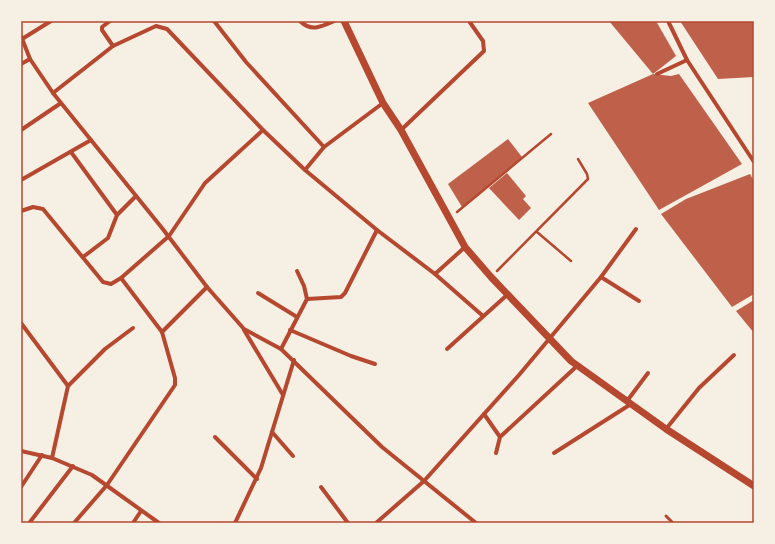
<svg xmlns="http://www.w3.org/2000/svg" width="775" height="544" viewBox="0 0 775 544" font-family="'DejaVu Sans',sans-serif">
	<rect width="100%" height="100%" fill="#f6efe4"/>
	<g fill="#bf614a">
		<path d="M 609,21 L 656,21 L 676,56 L 653,74 Z"/>
		<path d="M 680,21 L 754,21 L 754,77 L 718,79 Z"/>
		<path d="M 653,74 L 671,76 L 679,74 L 742,164 L 659,210 L 588,103 Z"/>
		<path d="M 508,139 L 522,157 L 462,207 L 448,184 Z"/>
		<path d="M 507,173 L 526,196 L 523,199 L 531,208 L 519,220 L 489,188 Z"/>
		<path d="M 750,174 L 754,181 L 754,294 L 732,307 L 661,214 L 686,199 Z"/>
		<path d="M 754,300 L 754,333 L 736,311 Z"/>
	</g>
	<g fill="none" stroke-linecap="round" stroke-linejoin="round">
		<g stroke="#b5482f" stroke-width="2.5">
			<path d="M 457,212 L 551,134"/>
			<path d="M 537,232 L 571,261"/>
			<path d="M 497,271 L 588,179 L 587,174 L 578,159"/>
		</g>
		<path stroke="#b5482f" stroke-width="3" d="M 666,516 L 673,523"/>
		<g stroke="#b5482f" stroke-width="4">
			<path d="M 110,21 L 102,27 L 102,30 L 113,46"/>
			<path d="M 214,21 L 246,62 L 324,147 L 383,103"/>
			<path d="M 300,21 C 311,32 321,27 334,21"/>
			<path d="M 668,21 L 687,60 L 754,162"/>
			<path d="M 21,36 L 30,59 L 53,93 L 162,228 L 207,287 L 244,329 L 281,349 L 382,447 L 476,523"/>
			<path d="M 22,39 L 51,21"/>
			<path d="M 21,64 L 30,59"/>
			<path d="M 657,74 L 687,60"/>
			<path d="M 53,93 L 113,46 L 156,26 L 167,29 L 263,130 L 305,170 L 377,230 L 435,274 L 483,316"/>
			<path d="M 21,130 L 61,103"/>
			<path d="M 401,130 L 484,51 L 483,41 L 469,21"/>
			<path d="M 71,152 L 117,215 L 108,238 L 83,257"/>
			<path d="M 305,170 L 324,147"/>
			<path d="M 21,180 L 91,140"/>
			<path d="M 21,211 L 33,207 L 43,209 L 103,282 L 111,284 L 121,278 L 169,236 L 205,183 L 263,130"/>
			<path d="M 117,215 L 136,196"/>
			<path d="M 297,271 L 304,286 L 307,299"/>
			<path d="M 435,274 L 465,247"/>
			<path d="M 601,277 L 639,301"/>
			<path d="M 258,293 L 297,317"/>
			<path d="M 21,323 L 68,386"/>
			<path d="M 244,330 L 283,395"/>
			<path d="M 290,330 L 351,356 L 375,364"/>
			<path d="M 162,332 L 207,287"/>
			<path d="M 281,349 L 307,299 L 341,297 L 345,293 L 377,230"/>
			<path d="M 447,349 L 507,295"/>
			<path d="M 627,401 L 648,373"/>
			<path d="M 484,414 L 500,437"/>
			<path d="M 666,429 L 699,388 L 734,355"/>
			<path d="M 272,432 L 293,456"/>
			<path d="M 215,437 L 257,479"/>
			<path d="M 21,451 L 52,458 L 92,475 L 159,523"/>
			<path d="M 496,453 L 500,437 L 577,366"/>
			<path d="M 554,453 L 631,404"/>
			<path d="M 52,458 L 68,386 L 105,349 L 133,328"/>
			<path d="M 21,487 L 42,455"/>
			<path d="M 321,487 L 348,523"/>
			<path d="M 30,522 L 73,466"/>
			<path d="M 74,523 L 107,485 L 175,385 L 175,378 L 162,332 L 121,278"/>
			<path d="M 133,523 L 141,511"/>
			<path d="M 235,523 L 261,468 L 294,360"/>
			<path d="M 376,523 L 424,481 L 519,375 L 601,277 L 636,229"/>
		</g>
		<path stroke="#b5482f" stroke-width="7" d="M 344,21 L 383,103 L 401,130 L 465,247 L 491,277 L 571,361 L 666,429 L 754,486"/>
	</g>
	<rect width="775" height="544" fill="none" stroke="#f6efe4" stroke-width="44"/>
	<rect x="22" y="22" width="731" height="500" fill="none" stroke="#b5482f" stroke-width="1.5"/>
</svg>
